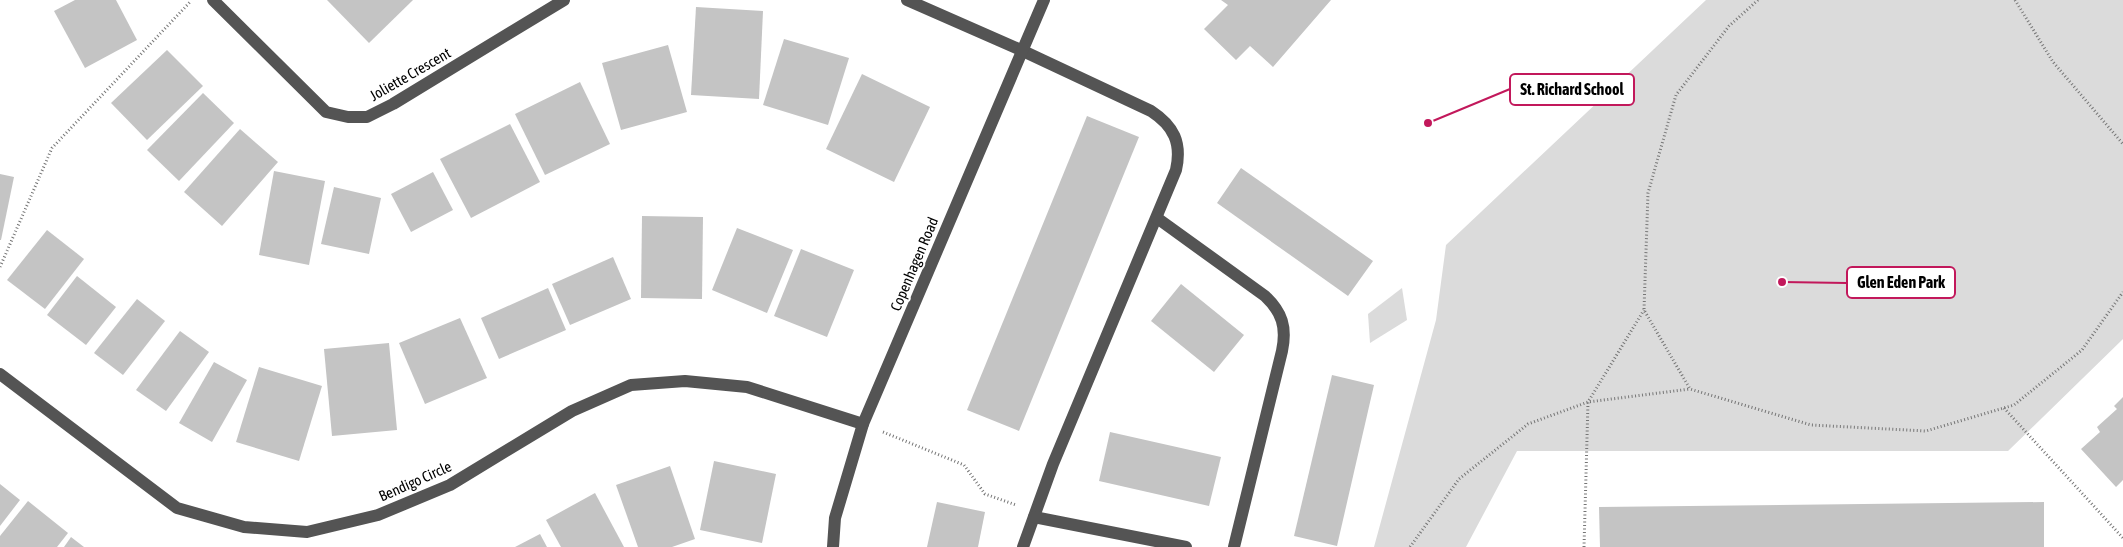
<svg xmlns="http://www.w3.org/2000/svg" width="2123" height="547" viewBox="0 0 2123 547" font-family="'Asap Condensed',sans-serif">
	<rect width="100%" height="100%" fill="#fff"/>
	<g fill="#dbdbdb">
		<path d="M 1706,0 L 2123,0 L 2123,339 L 2008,451 L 1517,451 L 1466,547 L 1374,547 L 1436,320 L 1446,245 Z"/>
		<path d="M 1402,288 L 1407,320 L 1370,343 L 1368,314 Z"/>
	</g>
	<g fill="#c4c4c4">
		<path d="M 75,0 L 116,0 L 137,40 L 85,68 L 54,11 Z"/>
		<path d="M 327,0 L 413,0 L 369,43 Z"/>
		<path d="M 1221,0 L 1331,0 L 1273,67 L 1250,46 L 1236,60 L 1204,29 L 1228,5 Z"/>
		<path d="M 696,7 L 763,11 L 759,99 L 691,95 Z"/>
		<path d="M 784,39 L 849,58 L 828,125 L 763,105 Z"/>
		<path d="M 668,45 L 687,112 L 621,130 L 602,63 Z"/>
		<path d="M 167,50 L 203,86 L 147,140 L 111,103 Z"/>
		<path d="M 862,74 L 930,107 L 894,182 L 826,149 Z"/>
		<path d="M 580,82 L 610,144 L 545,175 L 515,114 Z"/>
		<path d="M 203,93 L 234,123 L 179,181 L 147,150 Z"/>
		<path d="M 1087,116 L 1139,137 L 1019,431 L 967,410 Z"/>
		<path d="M 510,124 L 540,182 L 471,218 L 440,159 Z"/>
		<path d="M 240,129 L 278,162 L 222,226 L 184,192 Z"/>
		<path d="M 1241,168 L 1373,261 L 1348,296 L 1217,203 Z"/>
		<path d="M 274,171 L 325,181 L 309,265 L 259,255 Z"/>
		<path d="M 433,172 L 453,210 L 411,232 L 391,194 Z"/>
		<path d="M 0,174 L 14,177 L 1,240 L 0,240 Z"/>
		<path d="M 334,187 L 381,198 L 369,254 L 321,244 Z"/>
		<path d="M 642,216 L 703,217 L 702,299 L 641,298 Z"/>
		<path d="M 737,228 L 793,250 L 767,313 L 712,290 Z"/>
		<path d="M 47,230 L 84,259 L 45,309 L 7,280 Z"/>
		<path d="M 801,249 L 854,270 L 827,337 L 774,316 Z"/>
		<path d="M 613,257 L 631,299 L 570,325 L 552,284 Z"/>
		<path d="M 77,276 L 116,307 L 86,345 L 47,315 Z"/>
		<path d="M 1181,284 L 1244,335 L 1214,372 L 1151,321 Z"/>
		<path d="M 548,288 L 566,330 L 499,359 L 481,318 Z"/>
		<path d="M 137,299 L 165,321 L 123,375 L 94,353 Z"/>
		<path d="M 460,318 L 487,378 L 425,404 L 399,343 Z"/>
		<path d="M 180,331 L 209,352 L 166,411 L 136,390 Z"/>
		<path d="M 389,343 L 397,430 L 332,436 L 324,349 Z"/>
		<path d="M 214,362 L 247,380 L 212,442 L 179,423 Z"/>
		<path d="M 259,367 L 322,386 L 299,461 L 236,442 Z"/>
		<path d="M 1332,375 L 1374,385 L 1337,546 L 1294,536 Z"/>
		<path d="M 2123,397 L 2123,480 L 2116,487 L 2081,449 L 2100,432 L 2097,427 L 2117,409 L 2114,406 Z"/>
		<path d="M 1110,432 L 1221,457 L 1209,506 L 1099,481 Z"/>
		<path d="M 714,461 L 776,474 L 762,543 L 700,530 Z"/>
		<path d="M 670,466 L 695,539 L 672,547 L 638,547 L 616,485 Z"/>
		<path d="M 0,484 L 20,500 L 0,526 Z"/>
		<path d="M 595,493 L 624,547 L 561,547 L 546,520 Z"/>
		<path d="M 28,501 L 68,533 L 57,547 L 0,547 L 0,536 Z"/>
		<path d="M 937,502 L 985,512 L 978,547 L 927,547 Z"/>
		<path d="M 2044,502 L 2044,547 L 1600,547 L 1599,507 Z"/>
		<path d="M 540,534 L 547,547 L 515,547 Z"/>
		<path d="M 71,537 L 84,547 L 64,547 Z"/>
	</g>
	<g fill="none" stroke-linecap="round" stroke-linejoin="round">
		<g stroke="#767676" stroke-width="3" stroke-dasharray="1 2.5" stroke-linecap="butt">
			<path d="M 1758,0 L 1729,26 L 1676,95 L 1648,193 L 1644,310 L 1690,389 L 1811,425 L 1926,431 L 2014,405 L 2082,350 L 2123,292"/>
			<path d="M 2015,0 L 2053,62 L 2123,144"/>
			<path d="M 0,267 L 52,148 L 191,1"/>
			<path d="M 2004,408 L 2123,538"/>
			<path d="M 883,432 L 964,465 L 985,494 L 1016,505"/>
			<path d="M 1410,547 L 1459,479 L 1528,424 L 1588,402 L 1644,310"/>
			<path d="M 1584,547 L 1588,402 L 1690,389"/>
		</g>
		<g stroke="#545454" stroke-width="12">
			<path d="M 213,0 L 326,112 L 348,117 L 367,117 L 393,104 L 564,0"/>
			<path d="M 907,0 L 1023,51 L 1151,111 C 1174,126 1182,143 1176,170 L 1053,464 L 1023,547"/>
			<path d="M 1157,218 L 1265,296 C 1282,312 1287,327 1282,351 L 1234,547"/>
			<path d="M 0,374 L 177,508 L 244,527 L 307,532 L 378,515 L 450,485 L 572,411 L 631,385 L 685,381 L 747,387 L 863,424"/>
			<path d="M 1034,517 L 1186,547"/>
			<path d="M 833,547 L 835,518 L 863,424 L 1044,0"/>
		</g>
	</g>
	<g text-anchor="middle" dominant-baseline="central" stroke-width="4" stroke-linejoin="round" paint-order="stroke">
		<g font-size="15" fill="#000" stroke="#fff">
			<text transform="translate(410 74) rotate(-30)">Joliette Crescent</text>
			<text transform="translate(914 264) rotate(-67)">Copenhagen Road</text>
			<text transform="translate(415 481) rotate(-24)">Bendigo Circle</text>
		</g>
	</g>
	<path fill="none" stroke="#c2185b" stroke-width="2" d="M1428 123L1510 89M1782 282L1847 283"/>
	<g fill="#c2185b" stroke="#fff" stroke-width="2">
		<circle cx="1428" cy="123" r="5"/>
		<circle cx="1782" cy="282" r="5"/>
	</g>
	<g fill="#fff" stroke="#c2185b" stroke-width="2">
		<rect x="1510" y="74" width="124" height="31" rx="5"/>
		<rect x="1847" y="267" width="108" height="31" rx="5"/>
	</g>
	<g font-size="16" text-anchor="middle" font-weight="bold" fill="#000">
		<text x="1572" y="95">St. Richard School</text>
		<text x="1901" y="288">Glen Eden Park</text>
	</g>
</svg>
